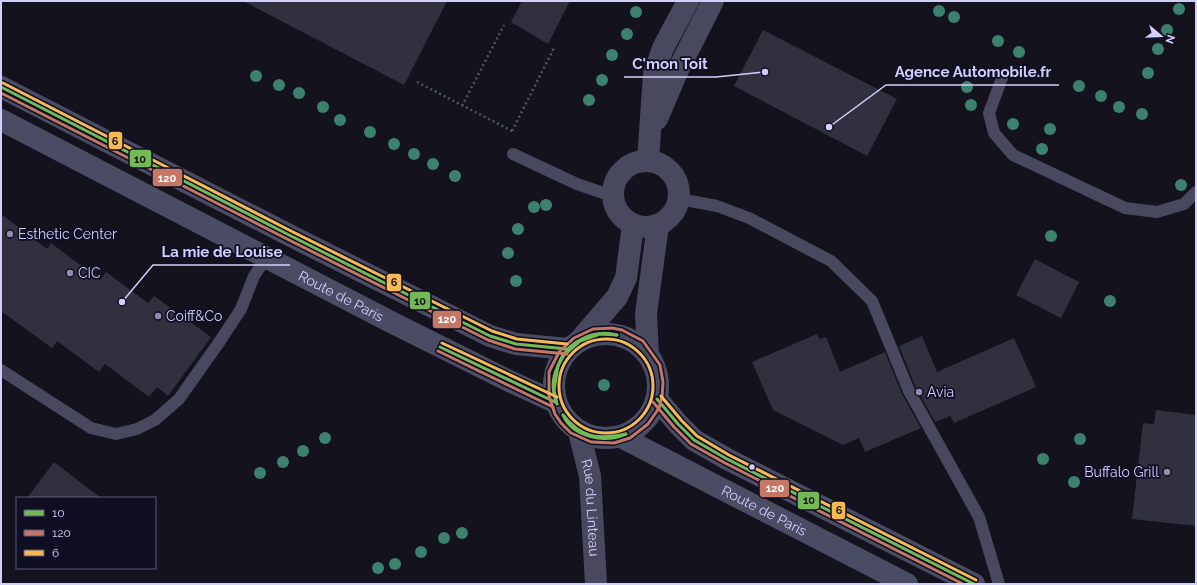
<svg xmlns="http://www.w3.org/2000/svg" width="1197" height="585" viewBox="0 0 1197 585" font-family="Raleway,sans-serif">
	<rect width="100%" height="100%" fill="#13121d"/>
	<g fill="#31303f">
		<path d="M 243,1 L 447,1 L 404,85 Z"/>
		<path d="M 522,1 L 570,1 L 548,44 L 511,22 Z"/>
		<path d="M 763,30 L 897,99 L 867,156 L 734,86 Z"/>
		<path d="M 1,214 L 47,249 L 51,243 L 100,280 L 106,272 L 148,303 L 154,296 L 211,337 L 168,396 L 157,387 L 149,397 L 105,364 L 99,372 L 57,341 L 52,348 L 1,311 Z"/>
		<path d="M 1035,259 L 1079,282 L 1061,318 L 1016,295 Z"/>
		<path d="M 817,334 L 819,339 L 826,337 L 840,372 L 885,352 L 902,394 L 921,428 L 865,452 L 859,438 L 843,445 L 773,410 L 752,362 Z"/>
		<path d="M 922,336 L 937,372 L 1014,338 L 1036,387 L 954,423 L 950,416 L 935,422 L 916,388 L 899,346 Z"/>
		<path d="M 1156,410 L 1196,415 L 1196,526 L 1132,519 L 1143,423 L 1154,424 Z"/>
		<path d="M 54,462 L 101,498 L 27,498 Z"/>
	</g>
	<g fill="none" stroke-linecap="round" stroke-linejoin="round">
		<g stroke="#495963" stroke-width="2.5" stroke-dasharray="2 3" stroke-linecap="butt">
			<path d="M 417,82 L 514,132"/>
			<path d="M 462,106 L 504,25"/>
			<path d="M 512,131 L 554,48"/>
		</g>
		<g stroke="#48485e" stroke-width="12">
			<path d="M 1002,78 L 989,113 L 994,133 L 1013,155 L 1125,208 L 1157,212 L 1184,204 L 1196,192"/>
			<path d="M 513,154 L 577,184 L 612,196"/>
			<path d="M 679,199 L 717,206 L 749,218 L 831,261 L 872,301 L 909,391 L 979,517 L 999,584"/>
			<path d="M 1,370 L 91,428 L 116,434 L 137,429 L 155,420 L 179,399 L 220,341 L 241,309 L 254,276 L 260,267 L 271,259"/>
		</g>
		<g stroke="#48485e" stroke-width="22">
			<path d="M 657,119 L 677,72 L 713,1"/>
			<circle cx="646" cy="194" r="33"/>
			<path d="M 648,161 L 654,74 L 663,48 L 688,1"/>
			<path d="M 580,340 L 617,297 L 626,278 L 633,225"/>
			<path d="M 648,354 L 646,314 L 658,225"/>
			<path id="s1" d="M 579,432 L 590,476 L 596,584"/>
		</g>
		<g stroke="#4a4c64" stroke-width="22">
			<path d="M 1,87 L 291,236 L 490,336 L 516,344 L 567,349"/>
			<path id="s2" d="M 1,120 L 391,322 L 505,379 L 555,402"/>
			<circle cx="606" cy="386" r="52"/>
			<path d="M 657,399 L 678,424 L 694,440 L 727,459 L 974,584"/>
			<path id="s3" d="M 621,437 L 907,584"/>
		</g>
		<g stroke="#0f0e22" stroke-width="6">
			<g id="bus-1">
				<path d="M 1,87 L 291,236 L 490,336 L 516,344 L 567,349"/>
				<path d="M 440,347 L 555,402"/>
				<path d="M 558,366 C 565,343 593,328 617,335"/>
				<path d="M 558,366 L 564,355 L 580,341 L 600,334 L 617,335"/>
				<path d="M 657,399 L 678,424 L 694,440 L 727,459 L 974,584"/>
				<path d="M 557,404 C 552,392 552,378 558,366"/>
				<path d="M 557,404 L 554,390 L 558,366"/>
				<path d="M 563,415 C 581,438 598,440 626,434"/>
				<path d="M 563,415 C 573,438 605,443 626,434"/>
			</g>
		</g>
		<g stroke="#0f0e22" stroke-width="6">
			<g id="bus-2">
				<path d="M 1,93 L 289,240 L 488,340 L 515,349 L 567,354"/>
				<path d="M 438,351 L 553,407"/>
				<path d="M 663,382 L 660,365 L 643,341 L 622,330 L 612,328 L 593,329 L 574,338 L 559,352 L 549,372 L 549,396 L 555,414 L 561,423 L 571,433 L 591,442 L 614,443 L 630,438 L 648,424 L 659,408 L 662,397 L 663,383"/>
				<path d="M 653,402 L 674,427 L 691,444 L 725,463 L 963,584"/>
			</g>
		</g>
		<g stroke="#0f0e22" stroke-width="6">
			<g id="bus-3">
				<path d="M 3,83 L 293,232 L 492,331 L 517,339 L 567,344"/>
				<circle cx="606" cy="386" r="47"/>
				<path d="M 442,343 L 557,397"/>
				<path d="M 661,396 L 682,421 L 697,436 L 729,455 L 976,580"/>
			</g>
		</g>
		<use href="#bus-1" stroke="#73ba56" stroke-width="3"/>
		<use href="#bus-2" stroke="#c37764" stroke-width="3"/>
		<use href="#bus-3" stroke="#f5ba54" stroke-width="3"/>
	</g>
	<g fill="#3c816d">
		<circle cx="1179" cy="9" r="6"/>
		<circle cx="939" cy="11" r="6"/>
		<circle cx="636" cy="12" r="6"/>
		<circle cx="954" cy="17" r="6"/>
		<circle cx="1167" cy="30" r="6"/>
		<circle cx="627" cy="34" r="6"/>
		<circle cx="998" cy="41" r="6"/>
		<circle cx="1158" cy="49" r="6"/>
		<circle cx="1019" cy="52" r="6"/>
		<circle cx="612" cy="55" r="6"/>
		<circle cx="1148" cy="73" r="6"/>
		<circle cx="256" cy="76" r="6"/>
		<circle cx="602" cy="80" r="6"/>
		<circle cx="279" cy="85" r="6"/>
		<circle cx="1079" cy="86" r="6"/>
		<circle cx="967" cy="87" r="6"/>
		<circle cx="299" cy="93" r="6"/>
		<circle cx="1101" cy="96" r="6"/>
		<circle cx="589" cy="100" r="6"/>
		<circle cx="971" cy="105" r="6"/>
		<circle cx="323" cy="107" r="6"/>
		<circle cx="1119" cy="107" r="6"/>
		<circle cx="1142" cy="114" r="6"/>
		<circle cx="340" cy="120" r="6"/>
		<circle cx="1013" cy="124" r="6"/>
		<circle cx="1050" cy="129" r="6"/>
		<circle cx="370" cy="132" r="6"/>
		<circle cx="394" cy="144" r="6"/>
		<circle cx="1042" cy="149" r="6"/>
		<circle cx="414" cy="154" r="6"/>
		<circle cx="433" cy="164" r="6"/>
		<circle cx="455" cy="176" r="6"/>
		<circle cx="1181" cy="185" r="6"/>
		<circle cx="546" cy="205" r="6"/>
		<circle cx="534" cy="207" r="6"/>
		<circle cx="518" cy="229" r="6"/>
		<circle cx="1051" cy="236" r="6"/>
		<circle cx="508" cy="253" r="6"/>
		<circle cx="516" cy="281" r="6"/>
		<circle cx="1110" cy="301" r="6"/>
		<circle cx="604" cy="385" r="6"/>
		<circle cx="325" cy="438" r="6"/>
		<circle cx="1080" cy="439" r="6"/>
		<circle cx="303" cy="451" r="6"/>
		<circle cx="1043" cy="459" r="6"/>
		<circle cx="283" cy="462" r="6"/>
		<circle cx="260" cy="473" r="6"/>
		<circle cx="1074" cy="482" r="6"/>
		<circle cx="462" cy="533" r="6"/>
		<circle cx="444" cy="538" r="6"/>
		<circle cx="421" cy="552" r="6"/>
		<circle cx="395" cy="564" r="6"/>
		<circle cx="378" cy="568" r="6"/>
	</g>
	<g fill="#8e8daf" stroke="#0f0e22" stroke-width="1.5">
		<circle cx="10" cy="234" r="4"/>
		<circle cx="70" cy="273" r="4"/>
		<circle cx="158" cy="316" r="4"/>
		<circle cx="919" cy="392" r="4"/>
		<circle cx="1167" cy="472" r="4"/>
	</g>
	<circle fill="#d0cffe" stroke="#0f0e22" stroke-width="1.5" cx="752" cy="467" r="3.5"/>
	<g text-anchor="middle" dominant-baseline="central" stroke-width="3.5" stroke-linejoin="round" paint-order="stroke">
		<g font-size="14" fill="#d0cffe" stroke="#0f0e22" text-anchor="start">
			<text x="18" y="234">Esthetic Center</text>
			<text x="78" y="273">CIC</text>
			<text x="166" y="316">Coiff&amp;Co</text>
			<text x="927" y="392">Avia</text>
			<text x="1159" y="472" text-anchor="end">Buffalo Grill</text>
		</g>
		<g font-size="14" fill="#d0cffe" stroke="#0f0e22">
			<text stroke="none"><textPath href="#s2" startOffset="383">Route de Paris</textPath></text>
			<text stroke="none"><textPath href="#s1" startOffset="77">Rue du Linteau</textPath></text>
			<text stroke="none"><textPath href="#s3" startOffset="161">Route de Paris</textPath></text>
		</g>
	</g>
	<path fill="none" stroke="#d0cffe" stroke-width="1.5" d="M765 72L716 77H624M829 127L886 85H1059M122 302L153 265H290"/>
	<g fill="#d0cffe" stroke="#0f0e22" stroke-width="1.5">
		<circle cx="765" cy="72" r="4"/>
		<circle cx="829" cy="127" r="4"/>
		<circle cx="122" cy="302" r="4"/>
	</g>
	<g font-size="15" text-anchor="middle" font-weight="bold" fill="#d0cffe" stroke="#0f0e22" stroke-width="3.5" stroke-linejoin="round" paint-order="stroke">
		<text x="670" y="69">C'mon Toit</text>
		<text x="973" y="77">Agence Automobile.fr</text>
		<text x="222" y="257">La mie de Louise</text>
	</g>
	<g stroke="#0f0e22" stroke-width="1.5">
		<rect x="108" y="131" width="15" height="19" rx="4" fill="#f5ba54"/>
		<rect x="129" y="149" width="23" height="19" rx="4" fill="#73ba56"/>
		<rect x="152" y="168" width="31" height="19" rx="4" fill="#c37764"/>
		<rect x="386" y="273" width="16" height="19" rx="4" fill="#f5ba54"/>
		<rect x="409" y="291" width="22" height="19" rx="4" fill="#73ba56"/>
		<rect x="432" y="310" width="30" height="19" rx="4" fill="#c37764"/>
		<rect x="759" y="479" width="31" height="19" rx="4" fill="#c37764"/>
		<rect x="797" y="491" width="23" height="19" rx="4" fill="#73ba56"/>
		<rect x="831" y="501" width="15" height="19" rx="4" fill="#f5ba54"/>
	</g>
	<g font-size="11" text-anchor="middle" font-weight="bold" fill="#fff">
		<text x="167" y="182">120</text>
		<text x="447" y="323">120</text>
		<text x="775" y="492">120</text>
	</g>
	<g font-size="11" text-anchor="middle" font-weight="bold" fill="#111">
		<text x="115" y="145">6</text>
		<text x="140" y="163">10</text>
		<text x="394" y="286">6</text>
		<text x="420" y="305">10</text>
		<text x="809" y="504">10</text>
		<text x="839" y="514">6</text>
	</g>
	<rect width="1197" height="585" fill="none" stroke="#d0cffe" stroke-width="4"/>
	<rect x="16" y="497" width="140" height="72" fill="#0f0e22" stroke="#5c5b7a"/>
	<rect x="24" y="510" width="20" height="6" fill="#73ba56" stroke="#5c5b7a"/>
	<text x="52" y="517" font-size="12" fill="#d0cffe">10</text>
	<rect x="24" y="530" width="20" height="6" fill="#c37764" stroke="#5c5b7a"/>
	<text x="52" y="537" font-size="12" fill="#d0cffe">120</text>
	<rect x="24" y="550" width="20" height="6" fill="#f5ba54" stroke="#5c5b7a"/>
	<text x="52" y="557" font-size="12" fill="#d0cffe">6</text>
	<g transform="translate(1161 36) rotate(109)" stroke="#0f0e22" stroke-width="3" paint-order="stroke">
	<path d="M0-3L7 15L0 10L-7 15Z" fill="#d0cffe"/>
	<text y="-6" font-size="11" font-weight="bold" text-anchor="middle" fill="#d0cffe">N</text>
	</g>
</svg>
